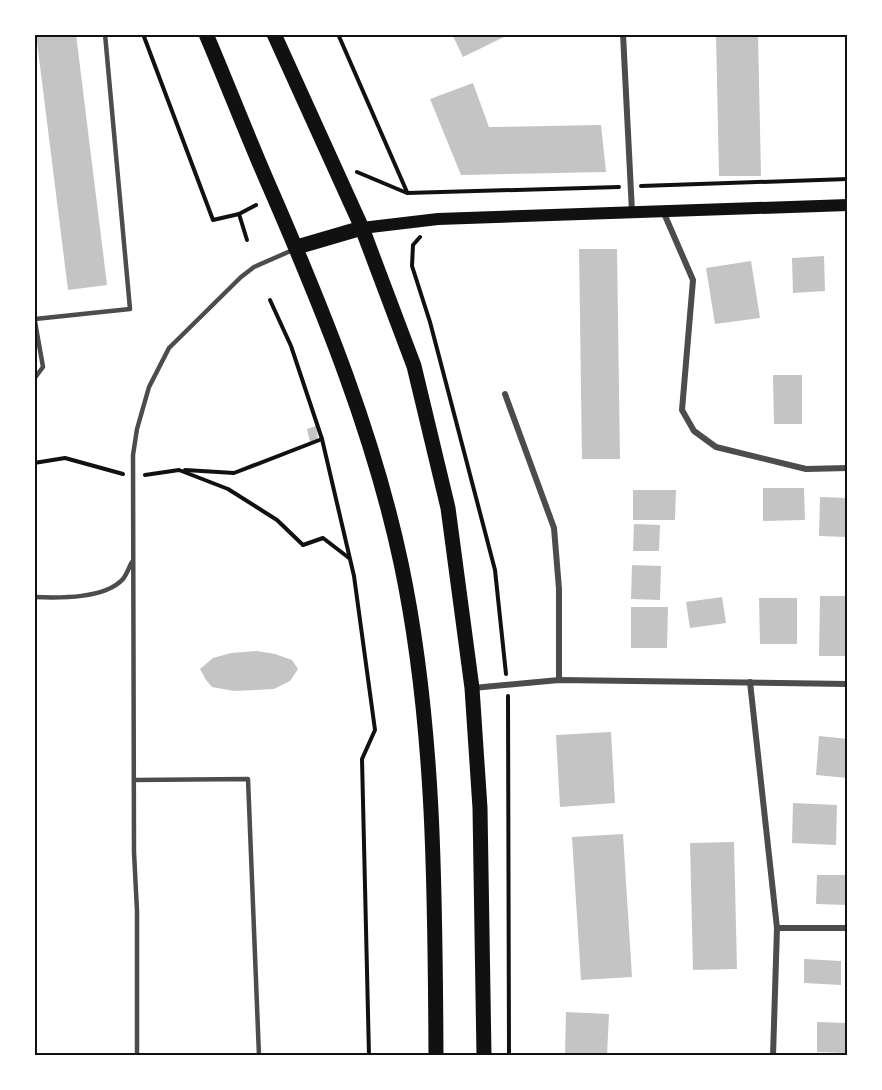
<svg xmlns="http://www.w3.org/2000/svg" width="882" height="1090" viewBox="0 0 882 1090" font-family="'IBM Plex Serif',serif">
	<rect width="100%" height="100%" fill="#fff"/>
	<g fill="#c4c4c4">
		<path d="M 36,34 L 76,34 L 107,285 L 68,290 Z"/>
		<path d="M 452,34 L 505,34 L 506,36 L 463,57 Z"/>
		<path d="M 716,34 L 758,34 L 761,176 L 719,176 Z"/>
		<path d="M 473,83 L 489,127 L 601,125 L 606,172 L 461,175 L 430,99 Z"/>
		<path d="M 579,249 L 617,249 L 620,459 L 582,459 Z"/>
		<path d="M 824,256 L 825,291 L 793,293 L 792,258 Z"/>
		<path d="M 751,261 L 760,318 L 715,324 L 706,268 Z"/>
		<path d="M 773,375 L 802,375 L 802,424 L 774,424 Z"/>
		<path d="M 316,426 L 318,439 L 310,442 L 307,429 Z"/>
		<path d="M 763,488 L 804,488 L 805,520 L 763,521 Z"/>
		<path d="M 633,490 L 676,490 L 675,520 L 633,520 Z"/>
		<path d="M 820,497 L 848,498 L 847,537 L 819,536 Z"/>
		<path d="M 634,524 L 660,525 L 659,551 L 633,551 Z"/>
		<path d="M 632,565 L 661,566 L 660,600 L 631,599 Z"/>
		<path d="M 820,596 L 848,596 L 848,656 L 819,656 Z"/>
		<path d="M 722,597 L 726,623 L 690,628 L 686,602 Z"/>
		<path d="M 759,598 L 797,598 L 797,644 L 760,644 Z"/>
		<path d="M 631,607 L 668,607 L 667,648 L 631,648 Z"/>
		<path d="M 257,651 L 275,654 L 292,660 L 298,669 L 290,681 L 274,689 L 234,691 L 212,687 L 206,680 L 200,669 L 213,658 L 231,653 Z"/>
		<path d="M 611,732 L 615,803 L 560,807 L 556,735 Z"/>
		<path d="M 819,736 L 848,739 L 848,778 L 816,775 Z"/>
		<path d="M 793,803 L 837,805 L 836,845 L 792,843 Z"/>
		<path d="M 623,834 L 632,977 L 581,980 L 572,837 Z"/>
		<path d="M 734,842 L 737,969 L 693,970 L 690,843 Z"/>
		<path d="M 817,875 L 848,875 L 847,905 L 816,904 Z"/>
		<path d="M 804,959 L 841,961 L 841,985 L 804,983 Z"/>
		<path d="M 566,1012 L 609,1014 L 607,1056 L 565,1056 Z"/>
		<path d="M 817,1022 L 848,1023 L 847,1053 L 817,1052 Z"/>
	</g>
	<g fill="none" stroke-linecap="round" stroke-linejoin="round">
		<g stroke="#111" stroke-width="4">
			<path d="M 143,34 L 213,220 L 239,214 L 256,205"/>
			<path d="M 338,34 L 407,192"/>
			<path d="M 357,172 L 407,193 L 619,187"/>
			<path d="M 641,186 L 848,179"/>
			<path d="M 239,214 L 247,240"/>
			<path d="M 420,237 L 413,245 L 412,266 L 430,322 L 495,570 L 506,674"/>
			<path d="M 270,300 L 291,346 L 322,439 L 354,576 L 375,730 L 362,759 L 369,1056"/>
			<path d="M 34,463 L 65,458 L 123,474"/>
			<path d="M 185,470 L 234,473 L 322,439"/>
			<path d="M 145,475 L 179,470 L 228,489 L 277,520 L 303,545 L 323,538 L 349,558"/>
			<path d="M 508,696 L 509,1056"/>
		</g>
		<g stroke="#4c4c4c" stroke-width="4.5">
			<path d="M 34,316 L 43,367 L 34,379"/>
			<path d="M 35,319 L 130,309 L 105,34"/>
			<path d="M 34,597 C 60,598 105,599 123,579 C 127,574 129,567 132,562"/>
			<path d="M 134,780 L 248,779 L 259,1056"/>
			<path d="M 137,1056 L 137,911 L 134,852 L 133,455 L 137,429 L 149,387 L 169,348 L 241,277 L 254,267 L 295,249"/>
		</g>
		<g stroke="#4c4c4c" stroke-width="6">
			<path d="M 623,34 L 632,212"/>
			<path d="M 663,211 L 693,280 L 682,410 L 694,431 L 716,447 L 806,469 L 848,468"/>
			<path d="M 505,394 L 554,528 L 559,589 L 559,680"/>
			<path d="M 750,682 L 777,928 L 773,1056"/>
			<path d="M 473,688 L 559,680 L 848,684"/>
			<path d="M 777,928 L 848,928"/>
		</g>
		<path stroke="#111" stroke-width="12" d="M 362,228 L 438,219 L 848,205"/>
		<g stroke="#111" stroke-width="15">
			<path d="M 206,34 C 229,88 250,143 274,197 C 325,315 374,436 401,563 C 435,724 435,891 436,1056"/>
			<path d="M 274,34 L 362,228 L 414,366 L 448,508 L 472,688 L 480,808 L 484,1056"/>
			<path d="M 297,247 L 362,228"/>
		</g>
	</g>
	<rect width="882" height="1090" fill="none" stroke="#ffffff" stroke-width="72"/>
	<rect x="36" y="36" width="810" height="1018" fill="none" stroke="#111" stroke-width="2"/>
</svg>
